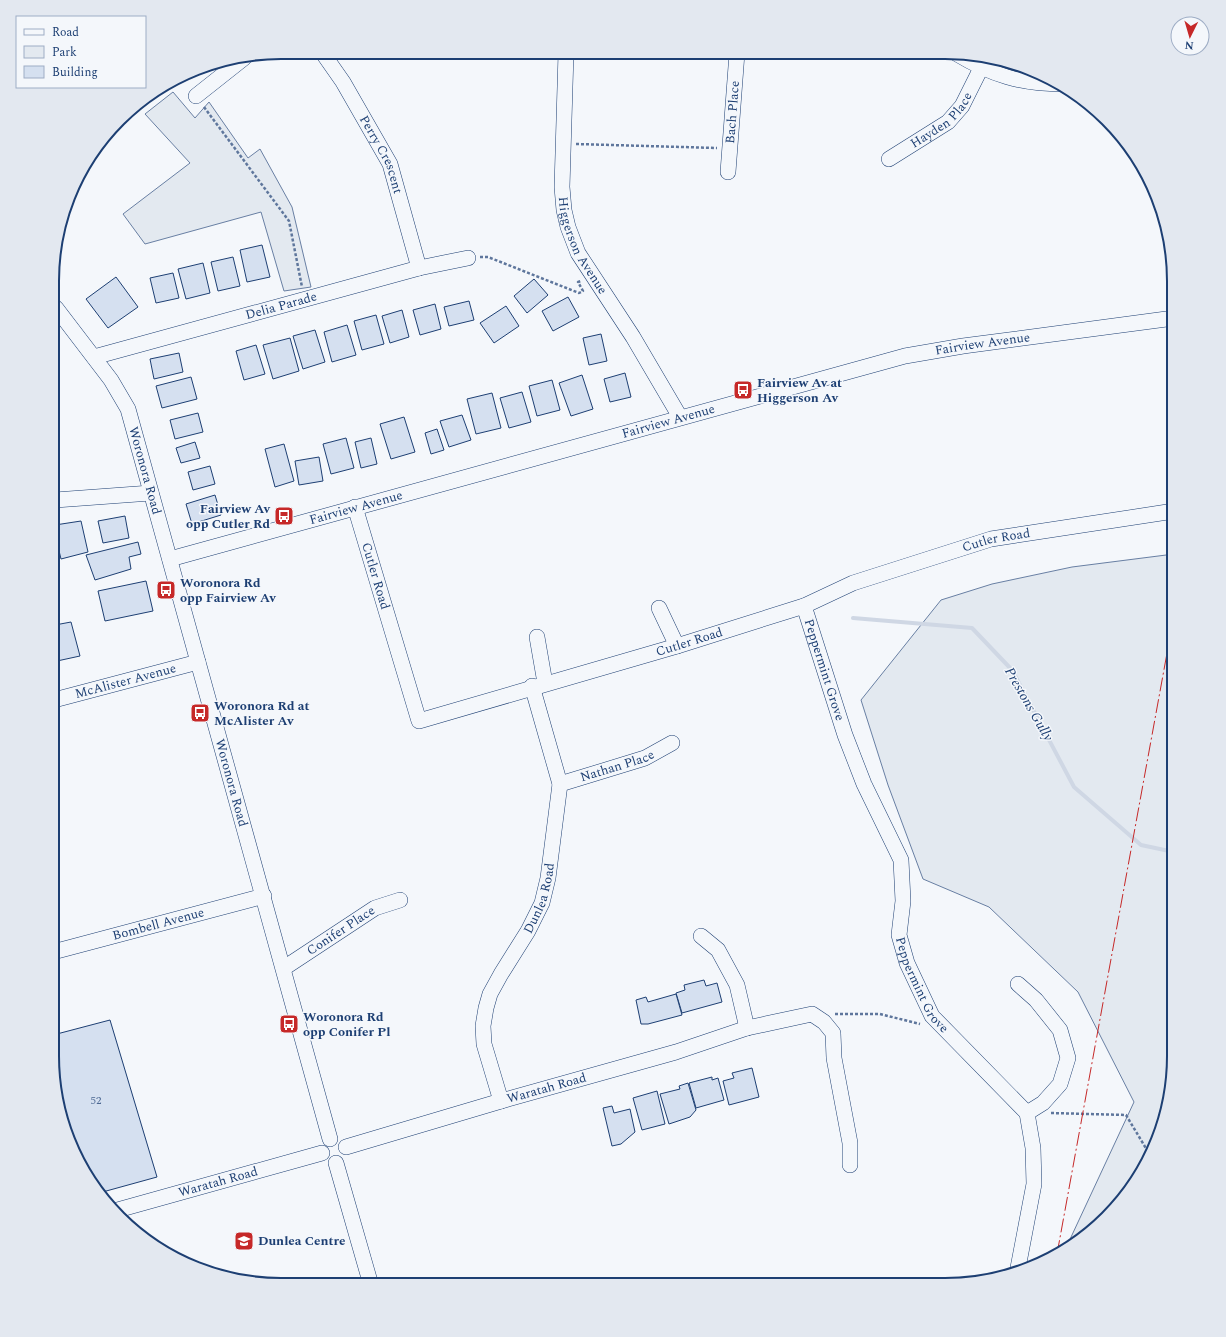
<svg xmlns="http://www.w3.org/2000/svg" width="1226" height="1337" viewBox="0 0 1226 1337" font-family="Spectral,serif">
	<rect width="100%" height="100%" fill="#f4f7fb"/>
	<g fill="#e3e9f0" stroke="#687fa3">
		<path d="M 173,92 L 195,118 L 209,102 L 248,158 L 260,149 L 292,207 L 311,287 L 284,291 L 261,212 L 145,244 L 123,214 L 190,163 L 145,114 Z"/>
		<path d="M 1174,398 L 1174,436 L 1168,410 Z"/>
		<path d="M 1174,554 L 1174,1071 L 1166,1116 L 1143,1170 L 1117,1207 L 1072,1247 L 1065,1250 L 1134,1102 L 1078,992 L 989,907 L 923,879 L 888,785 L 861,700 L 941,600 L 992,584 L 1072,567 Z"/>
	</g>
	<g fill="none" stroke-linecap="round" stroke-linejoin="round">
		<path stroke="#cfd7e4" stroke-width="4" d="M 853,618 L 972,628 L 1012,670 L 1074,787 L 1141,845 L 1174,852"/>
	</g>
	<g fill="#d5e0f0" stroke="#1d3f73">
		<path d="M 262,245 L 270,277 L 247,282 L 240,250 Z"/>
		<path d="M 233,257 L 240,286 L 218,291 L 211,262 Z"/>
		<path d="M 203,263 L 210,293 L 186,299 L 178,269 Z"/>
		<path d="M 173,273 L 179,298 L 156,303 L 150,278 Z"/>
		<path d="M 116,277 L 138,307 L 108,328 L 86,299 Z"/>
		<path d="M 534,279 L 548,295 L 527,313 L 514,296 Z"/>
		<path d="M 568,297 L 579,317 L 553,331 L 542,311 Z"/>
		<path d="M 469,301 L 474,320 L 449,326 L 444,307 Z"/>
		<path d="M 435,304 L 441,329 L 420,335 L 413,310 Z"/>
		<path d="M 506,306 L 519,326 L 494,343 L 480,323 Z"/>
		<path d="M 402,310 L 409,337 L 390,343 L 382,316 Z"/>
		<path d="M 376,315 L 384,344 L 362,350 L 354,321 Z"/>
		<path d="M 347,325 L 356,355 L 332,362 L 324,332 Z"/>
		<path d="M 315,330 L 325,362 L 303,369 L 293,336 Z"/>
		<path d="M 601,334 L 607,361 L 589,365 L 583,338 Z"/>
		<path d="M 290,338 L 299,371 L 273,379 L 263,345 Z"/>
		<path d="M 256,345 L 265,374 L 244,380 L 236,351 Z"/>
		<path d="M 179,353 L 183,372 L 154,379 L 150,359 Z"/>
		<path d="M 625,373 L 631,397 L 610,402 L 604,379 Z"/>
		<path d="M 582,375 L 593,409 L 571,416 L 559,383 Z"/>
		<path d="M 191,377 L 197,399 L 162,408 L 156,386 Z"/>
		<path d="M 552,380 L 560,410 L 537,416 L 529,386 Z"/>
		<path d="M 522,392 L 531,422 L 509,428 L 500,398 Z"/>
		<path d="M 492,393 L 501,428 L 476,434 L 467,399 Z"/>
		<path d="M 198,413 L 203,432 L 175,439 L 170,420 Z"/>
		<path d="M 462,415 L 471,440 L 449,447 L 440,421 Z"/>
		<path d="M 404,417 L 415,452 L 391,459 L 380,424 Z"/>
		<path d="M 437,429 L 444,450 L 431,454 L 425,433 Z"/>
		<path d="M 346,438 L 354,468 L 331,474 L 323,444 Z"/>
		<path d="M 371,438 L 377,464 L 361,468 L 355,442 Z"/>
		<path d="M 195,442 L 200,458 L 181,463 L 176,448 Z"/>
		<path d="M 284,444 L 294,481 L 275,487 L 265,449 Z"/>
		<path d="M 319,457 L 323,481 L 299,485 L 295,461 Z"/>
		<path d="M 210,466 L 215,484 L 193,490 L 188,472 Z"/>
		<path d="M 215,495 L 221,515 L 192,524 L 186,504 Z"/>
		<path d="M 125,516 L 129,538 L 103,543 L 98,521 Z"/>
		<path d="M 81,521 L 88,552 L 61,559 L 55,534 L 55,525 Z"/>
		<path d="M 138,542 L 141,554 L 129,557 L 131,569 L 95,580 L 86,555 Z"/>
		<path d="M 146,581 L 153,611 L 105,621 L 98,591 Z"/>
		<path d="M 71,622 L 80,656 L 57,661 L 54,653 L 55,625 Z"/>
		<path d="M 704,980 L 706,986 L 717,983 L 722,1002 L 682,1013 L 676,993 L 685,990 L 684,985 Z"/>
		<path d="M 676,994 L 682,1015 L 648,1024 L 641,1024 L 636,1000 L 646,997 L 648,1002 Z"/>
		<path d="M 110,1020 L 157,1177 L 99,1193 L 90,1183 L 64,1130 L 52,1071 L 53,1035 Z"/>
		<path d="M 752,1068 L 759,1097 L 729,1105 L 723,1081 L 734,1078 L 732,1073 Z"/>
		<path d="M 712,1077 L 712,1080 L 718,1078 L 724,1100 L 696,1108 L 689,1083 Z"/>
		<path d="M 688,1083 L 696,1110 L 690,1117 L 669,1124 L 660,1094 L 680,1089 L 679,1086 Z"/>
		<path d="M 657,1091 L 665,1124 L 642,1130 L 633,1098 Z"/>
		<path d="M 612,1106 L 614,1113 L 630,1109 L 635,1132 L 621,1144 L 612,1146 L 603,1108 Z"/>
	</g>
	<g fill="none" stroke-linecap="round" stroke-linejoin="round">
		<g stroke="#1d3f73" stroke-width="16">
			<g id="minor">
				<path id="s1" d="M 322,52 L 343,82 L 390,164 L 419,268"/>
				<path id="s2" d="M 566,53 L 562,187 L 564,210 L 568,227 L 578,253 L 633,337 L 680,417"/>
				<path d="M 957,54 C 992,75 1021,84 1062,84"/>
				<path d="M 196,96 L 244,58"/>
				<path id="s3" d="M 889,159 L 948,122 L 962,106 L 981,68"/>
				<path id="s4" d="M 728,172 L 737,53"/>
				<path id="s5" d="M 56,308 L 111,380 L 128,409 L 330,1139"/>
				<path id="s6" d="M 94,357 L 419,268 L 468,258"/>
				<path d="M 55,500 L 151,493"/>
				<path id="s7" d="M 355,507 L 419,721 L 677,646 L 804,606 L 853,583 L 991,539 L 1174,511"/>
				<path id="s8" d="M 170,559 L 905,356 L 963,346 L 1174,318"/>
				<path id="s9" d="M 804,606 L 845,735 L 864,784 L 901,860 L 903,901 L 899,935 L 907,963 L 932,1016 L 1027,1113 L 1033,1148 L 1034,1184 L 1017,1273"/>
				<path d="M 659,608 L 677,646"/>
				<path d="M 537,637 L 545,683"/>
				<path id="s10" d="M 54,700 L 198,662"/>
				<path id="s11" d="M 560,784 L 645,758 L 672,743"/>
				<path d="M 701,936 L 718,950 L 737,985 L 747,1028"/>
				<path id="s12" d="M 53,952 L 264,896"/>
				<path id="s13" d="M 284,968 L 375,908 L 400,900"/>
				<path d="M 1018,984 L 1036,1000 L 1060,1030 L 1068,1058 L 1060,1084 L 1043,1103 L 1027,1113"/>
				<path id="s14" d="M 501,1101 L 484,1044 L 483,1026 L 486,1008 L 490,994 L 501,974 L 528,931 L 542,903 L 548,878 L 560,784 L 532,686"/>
				<path id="s15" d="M 346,1147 L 501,1101 L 676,1052 L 747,1028 L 812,1014 L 824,1022 L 833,1033 L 834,1058 L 850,1143 L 850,1165"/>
				<path d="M 336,1163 L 371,1285"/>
				<path id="s16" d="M 114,1211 L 322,1153"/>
			</g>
		</g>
		<g stroke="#5e769c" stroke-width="2.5" stroke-dasharray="3 2" stroke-linecap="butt">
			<path d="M 204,107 L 289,221 L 302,287"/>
			<path d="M 576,144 L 717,148"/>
			<path d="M 480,257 L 488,257 L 579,293 L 583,291 L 578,282 L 581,281"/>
			<path d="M 835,1014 L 880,1014 L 920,1024"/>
			<path d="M 1051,1113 L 1126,1115 L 1150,1155"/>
		</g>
		<use href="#minor" stroke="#f4f7fb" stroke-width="15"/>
		<path stroke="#c62828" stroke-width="1" stroke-dasharray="14 3 2 3" stroke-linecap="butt" d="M 1057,1254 L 1174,615"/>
	</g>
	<defs>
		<g id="bus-square" transform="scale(1)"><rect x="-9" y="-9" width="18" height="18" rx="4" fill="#c62828" stroke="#f4f7fb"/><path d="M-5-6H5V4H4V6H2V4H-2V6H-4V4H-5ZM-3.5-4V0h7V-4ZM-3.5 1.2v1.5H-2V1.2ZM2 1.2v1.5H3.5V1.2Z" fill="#fff"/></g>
		<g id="school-square" transform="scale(1)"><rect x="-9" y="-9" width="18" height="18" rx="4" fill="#c62828" stroke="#f4f7fb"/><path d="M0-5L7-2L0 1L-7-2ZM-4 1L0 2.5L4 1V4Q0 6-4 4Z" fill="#fff"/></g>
	</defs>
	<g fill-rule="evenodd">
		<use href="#bus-square" x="743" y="390"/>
		<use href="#bus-square" x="284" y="516"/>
		<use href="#bus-square" x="166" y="590"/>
		<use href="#bus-square" x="200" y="713"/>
		<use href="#bus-square" x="289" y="1024"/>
		<use href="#school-square" x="244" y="1241"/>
	</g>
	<g text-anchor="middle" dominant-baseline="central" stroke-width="3" stroke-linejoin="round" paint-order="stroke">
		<g font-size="11" fill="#4b6792">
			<text x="96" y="1100">52</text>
		</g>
		<g font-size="13" fill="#1d3f73" stroke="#f4f7fb">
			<text stroke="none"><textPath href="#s4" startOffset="60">Bach Place</textPath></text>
			<text stroke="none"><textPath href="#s3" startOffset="66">Hayden Place</textPath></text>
			<text stroke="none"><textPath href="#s1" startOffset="119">Perry Crescent</textPath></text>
			<text stroke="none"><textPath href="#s2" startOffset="197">Higgerson Avenue</textPath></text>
			<text stroke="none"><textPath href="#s6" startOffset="194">Delia Parade</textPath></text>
			<text stroke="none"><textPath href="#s8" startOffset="841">Fairview Avenue</textPath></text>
			<text stroke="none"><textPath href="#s8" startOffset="517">Fairview Avenue</textPath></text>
			<text stroke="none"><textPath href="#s5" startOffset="188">Woronora Road</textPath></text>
			<text stroke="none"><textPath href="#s8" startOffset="193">Fairview Avenue</textPath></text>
			<text stroke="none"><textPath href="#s7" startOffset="829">Cutler Road</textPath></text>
			<text stroke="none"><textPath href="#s7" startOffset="72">Cutler Road</textPath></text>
			<text stroke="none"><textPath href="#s7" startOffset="505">Cutler Road</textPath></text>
			<text stroke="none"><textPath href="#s9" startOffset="67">Peppermint Grove</textPath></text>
			<text stroke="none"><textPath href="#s10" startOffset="74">McAlister Avenue</textPath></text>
			<text stroke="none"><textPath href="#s11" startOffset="60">Nathan Place</textPath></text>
			<text stroke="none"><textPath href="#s5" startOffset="512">Woronora Road</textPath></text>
			<text stroke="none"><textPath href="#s14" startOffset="219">Dunlea Road</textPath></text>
			<text stroke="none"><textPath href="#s12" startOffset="109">Bombell Avenue</textPath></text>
			<text stroke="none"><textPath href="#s13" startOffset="68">Conifer Place</textPath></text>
			<text stroke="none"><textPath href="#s9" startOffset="403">Peppermint Grove</textPath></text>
			<text stroke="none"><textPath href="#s15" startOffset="209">Waratah Road</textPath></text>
			<text stroke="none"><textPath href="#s16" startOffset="108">Waratah Road</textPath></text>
		</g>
		<g font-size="13" font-weight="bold" fill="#1d3f73" stroke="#f4f7fb" text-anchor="start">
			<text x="757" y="383">Fairview Av at<tspan x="757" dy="15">Higgerson Av</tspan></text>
			<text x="270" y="509" text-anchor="end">Fairview Av<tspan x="270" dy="15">opp Cutler Rd</tspan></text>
			<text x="180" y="583">Woronora Rd<tspan x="180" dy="15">opp Fairview Av</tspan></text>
			<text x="214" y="706">Woronora Rd at<tspan x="214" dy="15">McAlister Av</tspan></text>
			<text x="303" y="1017">Woronora Rd<tspan x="303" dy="15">opp Conifer Pl</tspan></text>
			<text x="258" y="1241">Dunlea Centre</text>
		</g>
		<g font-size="14" font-style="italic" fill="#1d3f73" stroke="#f4f7fb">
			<text transform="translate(1029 704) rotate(60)">Prestons Gully</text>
		</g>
	</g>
	<path d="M0 0H1226V1337H0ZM281 59H945A222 222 0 0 1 1167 281V1056A222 222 0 0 1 945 1278H281A222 222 0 0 1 59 1056V281A222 222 0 0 1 281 59Z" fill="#e3e8f0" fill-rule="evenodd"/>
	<path fill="none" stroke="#1d3f73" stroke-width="2" d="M281 59H945A222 222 0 0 1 1167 281V1056A222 222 0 0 1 945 1278H281A222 222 0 0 1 59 1056V281A222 222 0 0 1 281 59Z"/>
	<rect x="16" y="16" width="130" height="72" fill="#f4f7fb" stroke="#9eadc5"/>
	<rect x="24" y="29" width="20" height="6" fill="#f4f7fb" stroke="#9eadc5"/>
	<text x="52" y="36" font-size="12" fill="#1d3f73">Road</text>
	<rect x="24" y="46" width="20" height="12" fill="#e3e9f0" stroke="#9eadc5"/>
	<text x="52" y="56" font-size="12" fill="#1d3f73">Park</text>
	<rect x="24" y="66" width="20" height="12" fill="#d5e0f0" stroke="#9eadc5"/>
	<text x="52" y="76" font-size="12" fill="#1d3f73">Building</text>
	<g transform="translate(1190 36) rotate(185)"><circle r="19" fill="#f4f7fb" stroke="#9eadc5"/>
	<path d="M0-3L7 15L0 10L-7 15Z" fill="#c62828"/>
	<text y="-6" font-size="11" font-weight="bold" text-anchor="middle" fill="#1d3f73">N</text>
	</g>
</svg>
